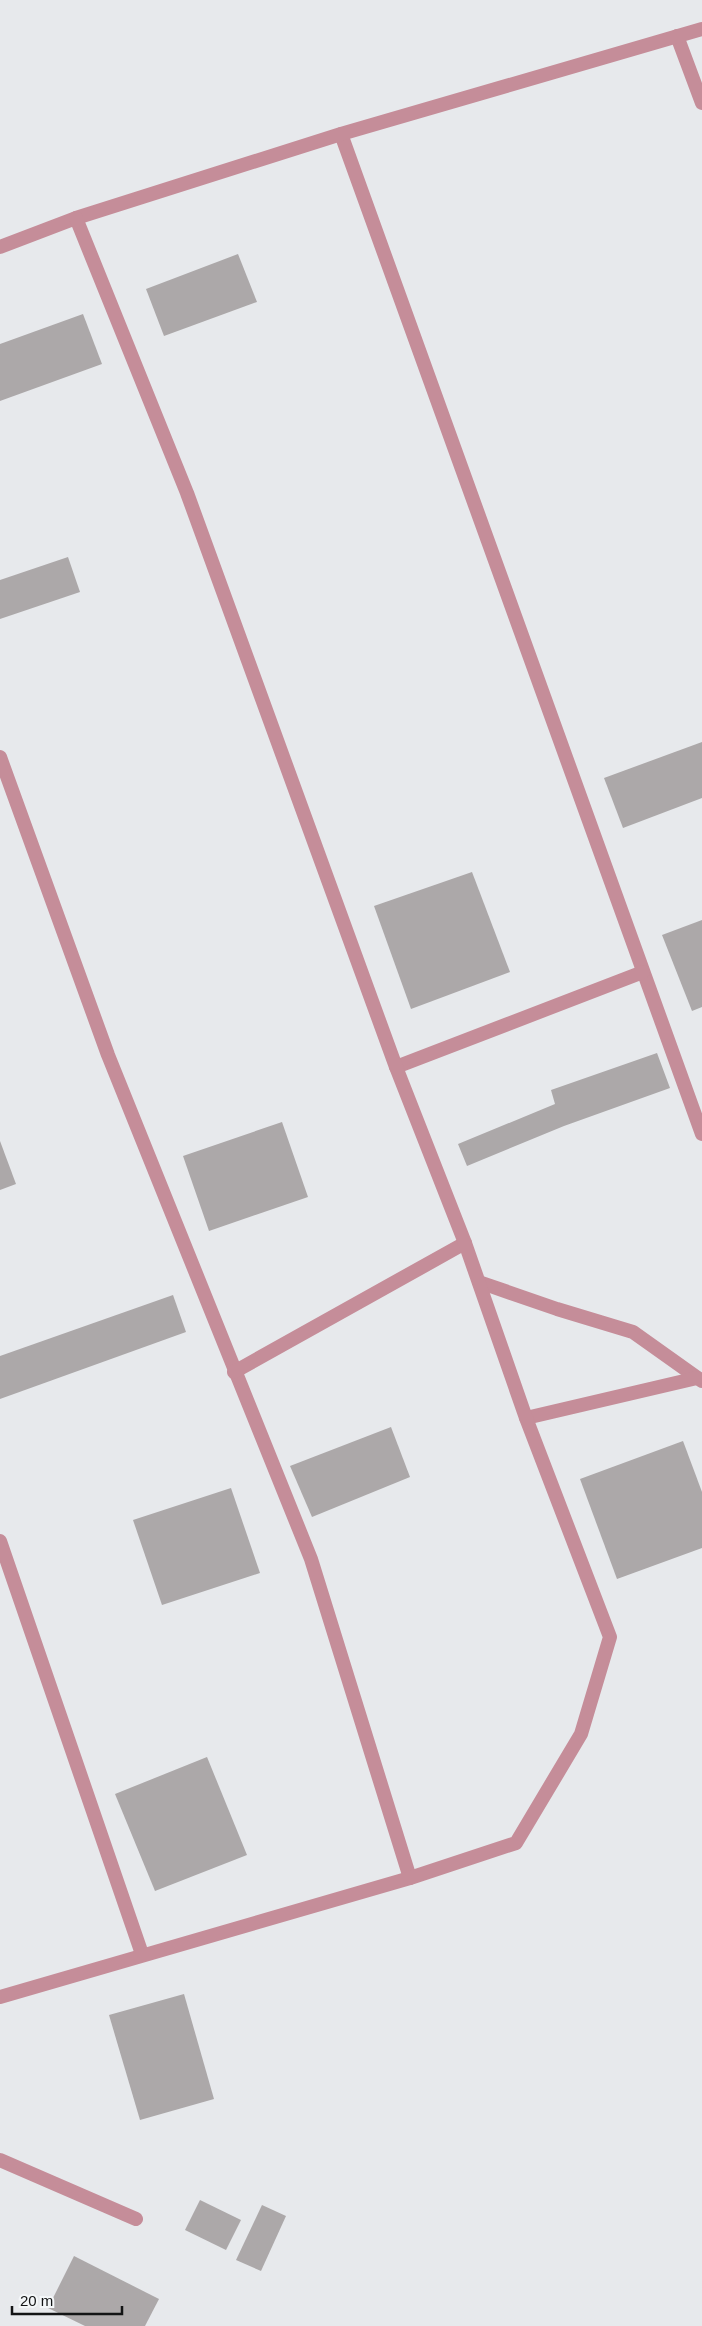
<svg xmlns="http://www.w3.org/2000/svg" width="702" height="2326" viewBox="0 0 702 2326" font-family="Arial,sans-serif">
	<rect width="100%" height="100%" fill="#e7e9ec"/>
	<g fill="#aca8a9">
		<path d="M 238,254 L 257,302 L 164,336 L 146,289 Z"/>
		<path d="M 83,314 L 102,364 L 0,401 L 0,344 Z"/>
		<path d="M 68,557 L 80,592 L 0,619 L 0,580 Z"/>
		<path d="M 702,742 L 702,798 L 623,828 L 604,778 Z"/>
		<path d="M 472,872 L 510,972 L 411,1009 L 374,906 Z"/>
		<path d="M 702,920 L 702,1007 L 692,1011 L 662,935 Z"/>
		<path d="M 657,1053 L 670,1088 L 564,1126 L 467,1166 L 458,1144 L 555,1104 L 551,1090 Z"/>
		<path d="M 282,1122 L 308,1197 L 209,1231 L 183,1156 Z"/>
		<path d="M 0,1141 L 16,1184 L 0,1190 Z"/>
		<path d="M 173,1295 L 186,1332 L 0,1399 L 0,1356 Z"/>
		<path d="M 391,1427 L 410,1477 L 312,1517 L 290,1466 Z"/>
		<path d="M 683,1441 L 702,1492 L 702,1548 L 617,1579 L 580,1479 Z"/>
		<path d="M 231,1488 L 260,1573 L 162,1605 L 133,1520 Z"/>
		<path d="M 207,1757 L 247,1855 L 155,1891 L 115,1794 Z"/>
		<path d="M 184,1994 L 214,2099 L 140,2120 L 109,2015 Z"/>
		<path d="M 200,2200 L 241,2220 L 226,2250 L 185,2230 Z"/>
		<path d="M 262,2205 L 286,2216 L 261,2271 L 236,2260 Z"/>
		<path d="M 74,2256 L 159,2299 L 145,2326 L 85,2326 L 48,2308 Z"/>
	</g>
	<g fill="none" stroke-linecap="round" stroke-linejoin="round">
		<g stroke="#c58d99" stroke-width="14">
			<path d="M 677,36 L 702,103"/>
			<path d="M 341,134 L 702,1134"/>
			<path d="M 0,247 L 76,218 L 341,134 L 702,29"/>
			<path d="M 0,757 L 108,1055 L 311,1559 L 410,1878"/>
			<path d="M 396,1067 L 643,972"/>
			<path d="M 479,1282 L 557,1309 L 633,1332 L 702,1381"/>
			<path d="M 234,1372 L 465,1243"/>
			<path d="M 526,1418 L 697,1378"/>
			<path d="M 0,1541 L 142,1954"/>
			<path d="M 0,1997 L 410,1878 L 516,1843 L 581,1734 L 610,1637 L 526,1418 L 465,1243 L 396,1067 L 187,493 L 76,218"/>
			<path d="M 0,2160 L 136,2219"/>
		</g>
	</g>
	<path d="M12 2306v8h110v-8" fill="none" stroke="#131415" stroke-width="2.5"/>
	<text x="20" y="2306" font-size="15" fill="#131415" stroke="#f4f7f9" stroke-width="4" paint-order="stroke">20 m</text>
</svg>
